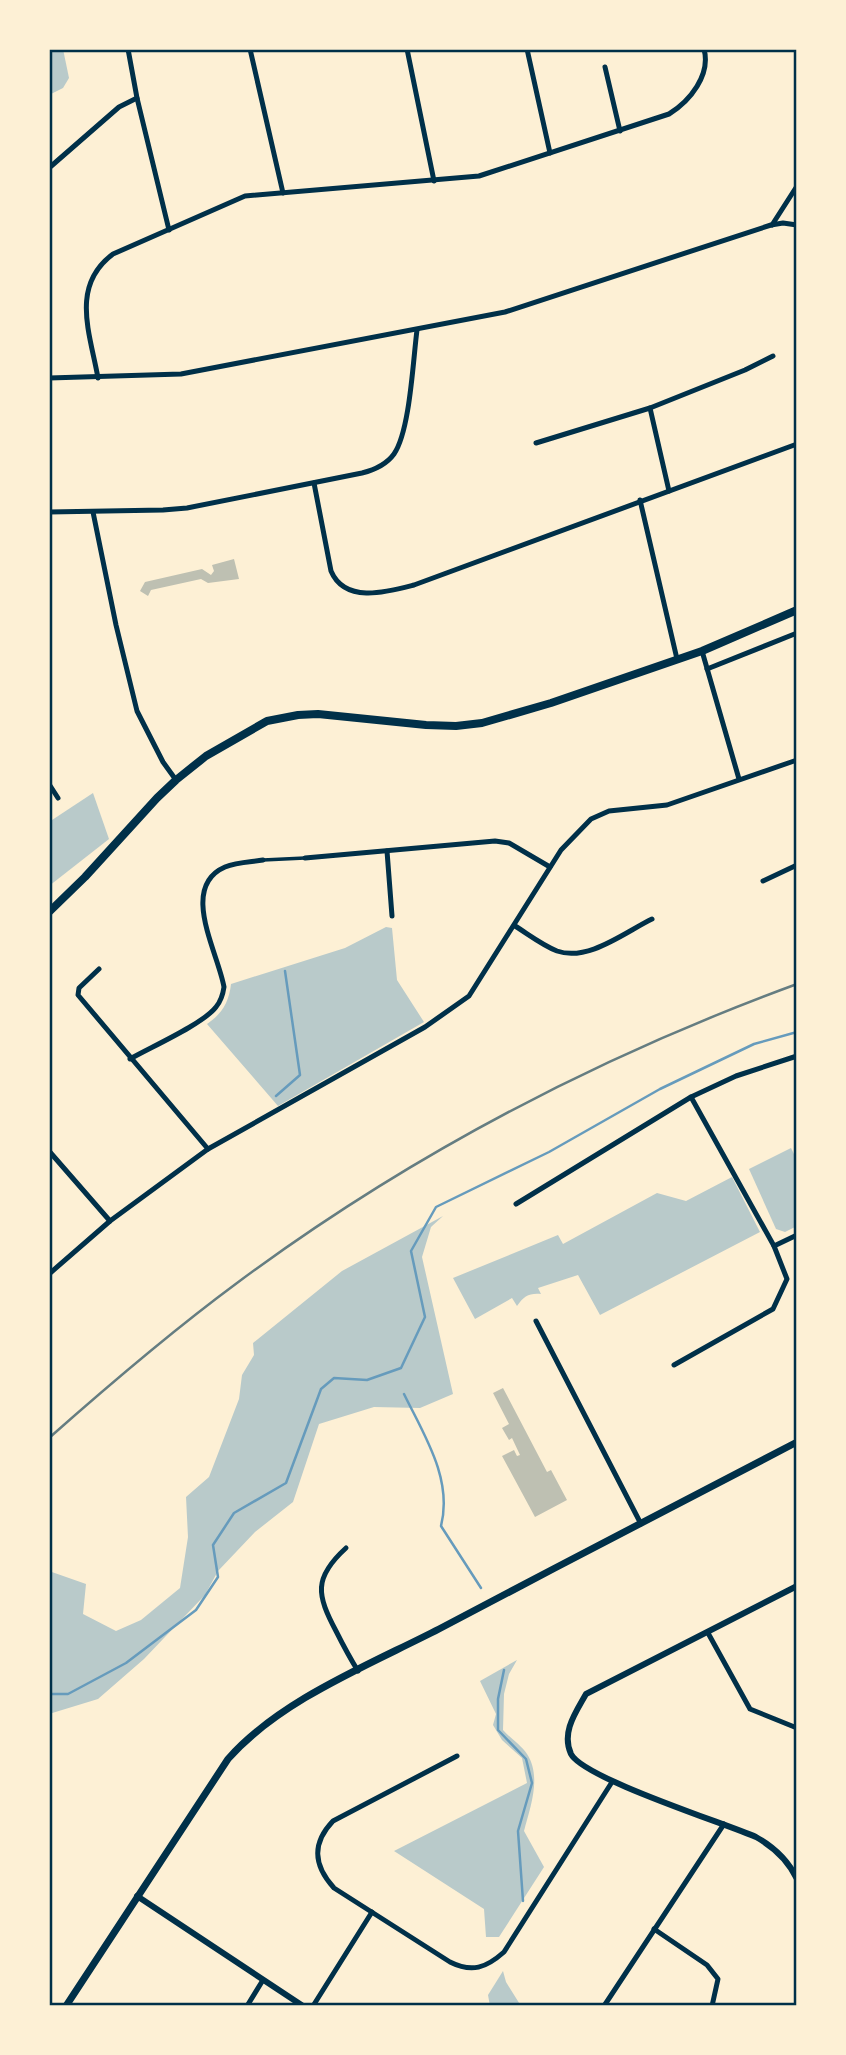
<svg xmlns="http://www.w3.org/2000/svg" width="846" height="2055" viewBox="0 0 846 2055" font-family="'Public Sans',sans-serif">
	<rect width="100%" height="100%" fill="#fdf0d5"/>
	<g fill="#b9caca">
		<path d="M 49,49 L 63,49 L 69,78 L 63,88 L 49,95 Z"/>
		<path d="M 93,793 L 109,839 L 49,886 L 49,822 Z"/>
		<path d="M 386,927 L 392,928 L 397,980 L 424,1022 L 278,1106 L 207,1024 C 222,1014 229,1002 231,984 L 345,948 Z"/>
		<path d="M 791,1148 L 797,1160 L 797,1226 L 785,1232 L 776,1229 L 749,1169 Z"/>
		<path d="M 732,1177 L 760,1232 L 600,1315 L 578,1275 L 538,1288 L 541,1294 C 529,1293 524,1296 517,1306 L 512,1298 L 475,1319 L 453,1278 L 558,1235 L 563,1244 L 657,1193 L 686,1201 Z"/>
		<path d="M 443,1216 L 431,1227 L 422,1257 L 453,1394 L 420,1408 L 374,1407 L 319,1424 L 293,1502 L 255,1532 L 218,1571 L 205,1595 L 144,1659 L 98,1699 L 49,1714 L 49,1571 L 86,1584 L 83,1614 L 116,1631 L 141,1620 L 180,1588 L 188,1537 L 186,1497 L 209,1477 L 239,1399 L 242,1375 L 254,1355 L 253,1343 L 342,1271 Z"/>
		<path d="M 517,1660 L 509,1674 L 504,1694 L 503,1730 C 510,1738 521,1745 527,1754 C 542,1777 530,1808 524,1831 L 544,1867 L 499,1937 L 486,1937 L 484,1909 L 394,1851 L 527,1783 L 522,1758 L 502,1740 L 493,1725 L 496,1714 L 480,1681 Z"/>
		<path d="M 503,1971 L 506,1982 L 521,2006 L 490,2006 L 488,1995 Z"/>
	</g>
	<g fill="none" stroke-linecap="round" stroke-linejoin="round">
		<g stroke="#669bbc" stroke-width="2.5">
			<path d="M 276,1096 L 300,1075 L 285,971"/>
			<path d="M 404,1394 C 424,1435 453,1479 441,1526 L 481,1588"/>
			<path d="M 504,1670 L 498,1699 L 498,1730 L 526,1759 L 532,1783 L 518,1831 L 523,1901"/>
			<path d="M 49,1694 L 68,1694 L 126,1663 L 196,1610 L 218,1577 L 213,1545 L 234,1513 L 286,1483 L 321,1389 L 334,1378 L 367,1380 L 401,1368 L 425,1317 L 411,1251 L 436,1207 L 549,1152 L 660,1089 L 754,1044 L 797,1032"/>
		</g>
	</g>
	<g fill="#bec0b2">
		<path d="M 234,559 L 239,579 L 208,583 L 201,579 L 151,590 L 148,596 L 140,591 L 145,582 L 202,569 L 211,575 L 214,571 L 212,565 Z"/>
		<path d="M 503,1388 L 547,1472 L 551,1470 L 567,1500 L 535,1517 L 502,1456 L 514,1450 L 517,1456 L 520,1455 L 512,1438 L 509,1440 L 502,1428 L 509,1424 L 493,1393 Z"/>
	</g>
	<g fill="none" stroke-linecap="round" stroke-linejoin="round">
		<path stroke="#003049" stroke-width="3.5" d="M 263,860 L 305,858"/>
		<g stroke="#003049" stroke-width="5">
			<path d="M 128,49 L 137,98 L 169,230"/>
			<path d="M 250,49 L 283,193"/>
			<path d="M 407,49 L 434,181"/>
			<path d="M 527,49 L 550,153"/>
			<path d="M 605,67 L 620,131"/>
			<path d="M 49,168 L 119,107 L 137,98"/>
			<path d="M 772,225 L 797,186"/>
			<path d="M 49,378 L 181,374 L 505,312 L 771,225 L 783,223 L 797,225"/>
			<path d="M 98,378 C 90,333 70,286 113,254 L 245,196 L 479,176 L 669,114 C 690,101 711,75 704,49"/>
			<path d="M 650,408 L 669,491"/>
			<path d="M 536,443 L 650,408 L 745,370 L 773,356"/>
			<path d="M 314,483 L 331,571 C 345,604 387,592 414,585 L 797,444"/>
			<path d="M 640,500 L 677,659"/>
			<path d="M 49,512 L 163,510 L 187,508 L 362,473 C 374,470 386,465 394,454 C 410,431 413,360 417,330"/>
			<path d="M 93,512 L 116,625 L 137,711 L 163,762 L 176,780"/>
			<path d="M 702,651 L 739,779"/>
			<path d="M 707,669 L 797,633"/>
			<path d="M 49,784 L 58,798"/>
			<path d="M 387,851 L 392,916"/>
			<path d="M 305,858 L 495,841 L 509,843 L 550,867"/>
			<path d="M 763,881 L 797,865"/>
			<path d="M 515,926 C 528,934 542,945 557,951 C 588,962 625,932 652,919"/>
			<path d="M 99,969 L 79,988 L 78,995 L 208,1149"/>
			<path d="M 130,1059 C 151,1047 203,1024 216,1007 C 221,1001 223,994 224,987 C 218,952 179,887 225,867 C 237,862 251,862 263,860"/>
			<path d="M 49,1151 L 110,1221"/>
			<path d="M 516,1204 L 691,1097 L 736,1076 L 797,1056"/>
			<path d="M 774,1246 L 797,1235"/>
			<path d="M 49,1274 L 110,1221 L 208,1149 L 425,1027 L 469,996 L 561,850 L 591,819 L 609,811 L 667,805 L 797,760"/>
			<path d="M 536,1321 L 641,1524"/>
			<path d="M 674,1365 L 773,1309 L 787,1279 L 774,1246 L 691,1097"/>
			<path d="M 346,1548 C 313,1578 317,1595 336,1631 C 343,1645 350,1658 358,1671"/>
			<path d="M 708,1633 L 750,1709 L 797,1728"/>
			<path d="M 457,1756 L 333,1821 C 312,1843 313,1865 334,1888 L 450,1962 C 472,1973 486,1968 504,1952 L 612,1782"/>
			<path d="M 654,1929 L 707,1965 L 718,1979 L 712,2006"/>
			<path d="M 247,2006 L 263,1980"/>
			<path d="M 313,2006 L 372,1912"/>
			<path d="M 604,2006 L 724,1824"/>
		</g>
		<g stroke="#003049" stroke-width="6">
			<path d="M 797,1586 L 586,1694 C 576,1712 561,1732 571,1754 C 583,1778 724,1823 756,1837 C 774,1847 788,1860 797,1879"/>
			<path d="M 137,1896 L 303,2006"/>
		</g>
		<path stroke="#003049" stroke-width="7" d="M 66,2006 L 228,1759 C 280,1700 369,1665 439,1629 C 558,1566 678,1504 797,1442"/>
		<path stroke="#003049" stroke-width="8" d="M 49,912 L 85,877 L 157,798 L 176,780 L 206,756 L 267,721 L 298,715 L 318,714 L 426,725 L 456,726 L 482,723 L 551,703 L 702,651 L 797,610"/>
		<path stroke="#657d81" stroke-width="2.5" d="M 49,1438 C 110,1384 172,1331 237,1283 C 408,1156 598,1057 797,984"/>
	</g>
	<rect width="846" height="2055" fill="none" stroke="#fdf0d5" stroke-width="102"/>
	<rect x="51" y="51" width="744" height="1953" fill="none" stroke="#003049" stroke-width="2.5"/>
</svg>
